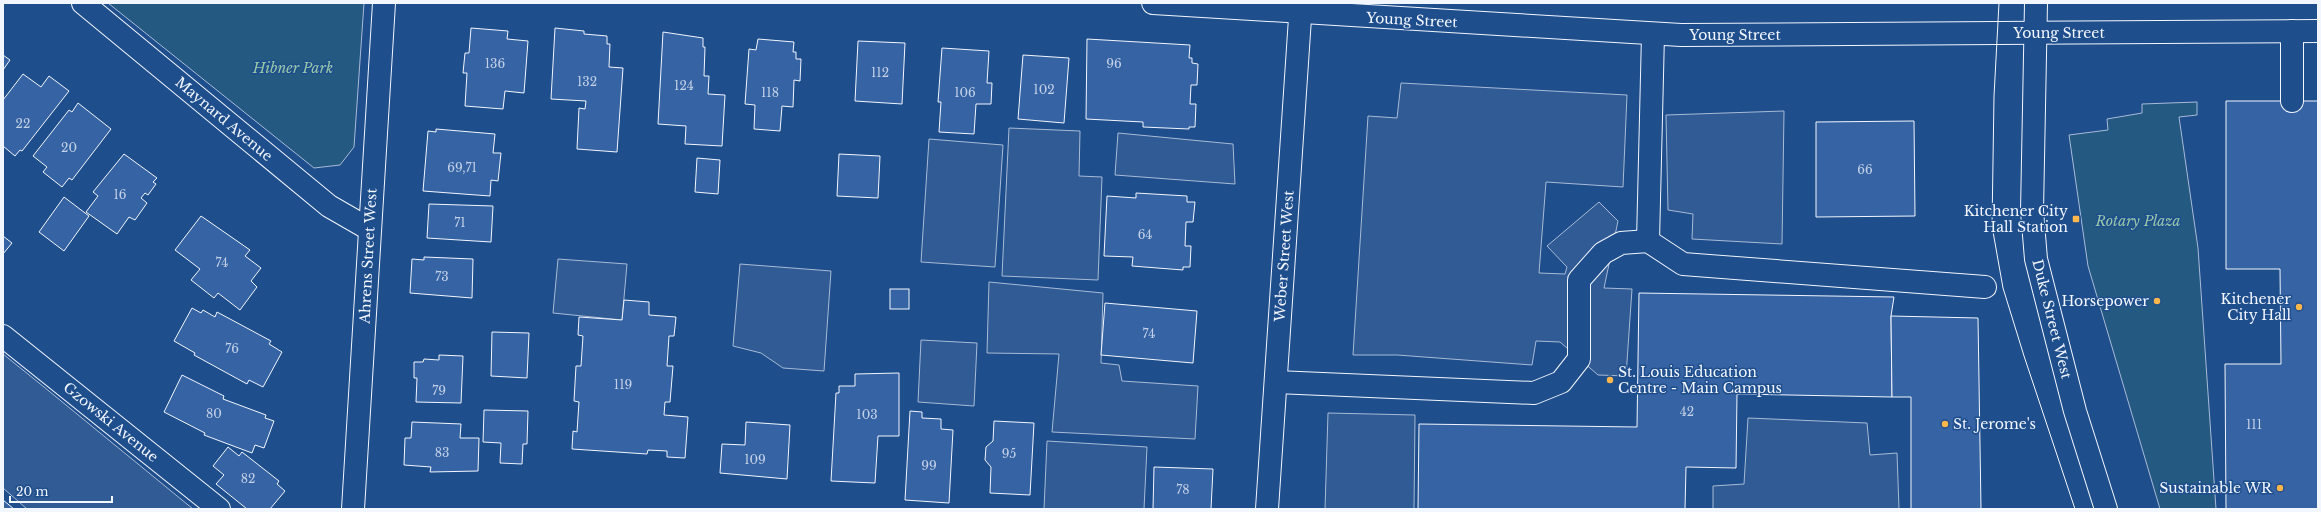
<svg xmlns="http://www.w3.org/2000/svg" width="2321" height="512" viewBox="0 0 2321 512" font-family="'Libre Baskerville',serif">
	<rect width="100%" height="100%" fill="#1f4e8c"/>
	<g fill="#245a82" stroke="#a8bbd7">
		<path d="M 108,3 L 364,3 L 354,147 L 340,165 L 314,168 Z"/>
		<path d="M 2197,102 L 2197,115 L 2179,117 L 2198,248 L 2216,509 L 2160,509 L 2088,266 L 2069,135 L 2108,130 L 2107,119 L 2142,113 L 2142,104 Z"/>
	</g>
	<g fill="#305b95" stroke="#a8bbd7">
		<path d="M 1401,83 L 1627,95 L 1623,187 L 1546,182 L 1539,273 L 1565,274 L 1567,267 L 1547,246 L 1599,202 L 1618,221 L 1604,288 L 1632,289 L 1626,376 L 1598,375 L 1560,342 L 1536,341 L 1532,365 L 1397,355 L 1353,355 L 1368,116 L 1397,118 Z"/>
		<path d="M 1784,111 L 1782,244 L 1692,239 L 1693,214 L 1668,210 L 1666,115 Z"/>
		<path d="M 1009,128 L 1080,131 L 1079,176 L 1102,177 L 1098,280 L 1002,276 Z"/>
		<path d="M 1118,133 L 1233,144 L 1235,184 L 1115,175 Z"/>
		<path d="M 929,139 L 1003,145 L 995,267 L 921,262 Z"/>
		<path d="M 558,259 L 627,264 L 622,320 L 553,313 Z"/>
		<path d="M 740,264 L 831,271 L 824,371 L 783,368 L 761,353 L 733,346 Z"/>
		<path d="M 989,282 L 1103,293 L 1101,363 L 1119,365 L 1122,381 L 1198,386 L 1195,439 L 1052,432 L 1059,354 L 987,353 Z"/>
		<path d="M 921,340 L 977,343 L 974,406 L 918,402 Z"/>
		<path d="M 3,354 L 44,387 L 193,509 L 27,509 L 3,488 Z"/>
		<path d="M 1328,413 L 1415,415 L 1414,509 L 1325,509 Z"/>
		<path d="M 1748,418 L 1867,423 L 1870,455 L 1897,453 L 1899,509 L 1713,509 L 1713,486 L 1744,484 Z"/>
		<path d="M 1047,441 L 1147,447 L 1144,509 L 1044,509 Z"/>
	</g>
	<g fill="#3563a3" stroke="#f2f6ff">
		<path d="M 471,28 L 508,31 L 507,39 L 528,41 L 524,93 L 505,91 L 503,109 L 465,106 L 467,73 L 463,73 L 465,53 L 469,53 Z"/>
		<path d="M 555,28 L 584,31 L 584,34 L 607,36 L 607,44 L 610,44 L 609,67 L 623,68 L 617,152 L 577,149 L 579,108 L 585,109 L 586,101 L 551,99 Z"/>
		<path d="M 663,32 L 703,38 L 703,47 L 705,47 L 704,76 L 709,76 L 708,94 L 725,95 L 722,146 L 685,144 L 686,126 L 658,124 Z"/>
		<path d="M 758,39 L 794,42 L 793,52 L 796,52 L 796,59 L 801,59 L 800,81 L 794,80 L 793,107 L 782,106 L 780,131 L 754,129 L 755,105 L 745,104 L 749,49 L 756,50 Z"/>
		<path d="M 1087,39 L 1190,45 L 1189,58 L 1192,58 L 1192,63 L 1198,64 L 1197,85 L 1191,85 L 1190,104 L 1196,104 L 1195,127 L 1189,127 L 1189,129 L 1143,127 L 1143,122 L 1086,119 Z"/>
		<path d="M 858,41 L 905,43 L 902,104 L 855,101 Z"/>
		<path d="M 942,48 L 989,51 L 987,83 L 992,83 L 991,104 L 976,104 L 974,134 L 939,132 L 941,102 L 938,102 Z"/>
		<path d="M 3,55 L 10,60 L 3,70 Z"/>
		<path d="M 1023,55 L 1069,58 L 1064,123 L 1018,119 Z"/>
		<path d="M 23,74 L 41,87 L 49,76 L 69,91 L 22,151 L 20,150 L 15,156 L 3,146 L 3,100 Z"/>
		<path d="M 2226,101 L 2318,101 L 2318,509 L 2226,509 L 2225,364 L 2281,364 L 2280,269 L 2226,269 Z"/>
		<path d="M 78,103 L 111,129 L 72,180 L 69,178 L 62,187 L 43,172 L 47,167 L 33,156 L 69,110 L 72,112 Z"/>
		<path d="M 1914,121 L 1915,216 L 1816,217 L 1816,122 Z"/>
		<path d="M 436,129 L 495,134 L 493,153 L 501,153 L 498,181 L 491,180 L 490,196 L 423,191 L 428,131 L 436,132 Z"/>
		<path d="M 124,154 L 157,178 L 153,182 L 156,184 L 148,195 L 145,193 L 141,198 L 147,203 L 135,220 L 129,217 L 117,234 L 86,212 L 98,196 L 93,192 Z"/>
		<path d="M 839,154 L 880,156 L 878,198 L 837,196 Z"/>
		<path d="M 697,158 L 720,160 L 718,194 L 695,192 Z"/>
		<path d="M 1136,193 L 1187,196 L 1187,202 L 1195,202 L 1193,222 L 1186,222 L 1185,246 L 1191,246 L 1190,267 L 1183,267 L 1183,270 L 1132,266 L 1133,257 L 1104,256 L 1107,196 L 1136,198 Z"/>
		<path d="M 64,197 L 89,216 L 64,251 L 39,232 Z"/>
		<path d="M 429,204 L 493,206 L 491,242 L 427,238 Z"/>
		<path d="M 201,216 L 250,250 L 245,256 L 261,268 L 251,281 L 257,287 L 240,310 L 218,293 L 214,298 L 191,280 L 200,269 L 175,250 Z"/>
		<path d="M 3,236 L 12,243 L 3,254 Z"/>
		<path d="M 424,257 L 473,259 L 472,298 L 410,293 L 412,259 L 424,260 Z"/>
		<rect x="890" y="289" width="19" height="20"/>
		<path d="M 1639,293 L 1894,297 L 1891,316 L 1892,397 L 1737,394 L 1736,468 L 1686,467 L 1685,509 L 1418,509 L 1419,424 L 1637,427 Z"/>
		<path d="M 624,300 L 649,302 L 649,315 L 676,317 L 674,336 L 669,336 L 667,366 L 673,366 L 670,402 L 665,402 L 664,415 L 688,417 L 685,458 L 667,457 L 667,451 L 648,450 L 647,454 L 572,449 L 573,431 L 577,432 L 579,402 L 574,401 L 576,366 L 581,366 L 583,336 L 578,335 L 579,317 L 622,320 Z"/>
		<path d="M 1105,303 L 1197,311 L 1193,363 L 1101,355 Z"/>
		<path d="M 192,308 L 201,313 L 203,310 L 215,317 L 217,312 L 271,341 L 269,344 L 282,352 L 263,387 L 249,380 L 247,384 L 194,355 L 195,353 L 174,341 Z"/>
		<path d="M 1891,316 L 1978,318 L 1981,509 L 1911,509 L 1911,397 L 1892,397 Z"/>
		<path d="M 492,332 L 529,333 L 527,378 L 491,376 Z"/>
		<path d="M 439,355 L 463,356 L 461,403 L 416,402 L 417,378 L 414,378 L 414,362 L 423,362 L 424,359 L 439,360 Z"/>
		<path d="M 899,373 L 899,436 L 878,436 L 875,483 L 831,481 L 836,393 L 839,393 L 839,386 L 855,386 L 855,374 Z"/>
		<path d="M 182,375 L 224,396 L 223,399 L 266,415 L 265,418 L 274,421 L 264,448 L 255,445 L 252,453 L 204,435 L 205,433 L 164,412 Z"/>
		<path d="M 484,410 L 528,411 L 527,444 L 523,444 L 522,464 L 500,463 L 501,443 L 483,442 Z"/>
		<path d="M 910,411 L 922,412 L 922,418 L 941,419 L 941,429 L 953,430 L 949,503 L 905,500 Z"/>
		<path d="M 994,421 L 1034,423 L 1030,495 L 990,493 L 991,467 L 985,460 L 986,447 L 993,441 Z"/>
		<path d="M 412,422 L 461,424 L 460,438 L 479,438 L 478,471 L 430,472 L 431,467 L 404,465 L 405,438 L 411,438 Z"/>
		<path d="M 746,422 L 790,425 L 787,479 L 720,473 L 722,444 L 745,445 Z"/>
		<path d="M 228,447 L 239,456 L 242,452 L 279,481 L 277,484 L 285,491 L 270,509 L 247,509 L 216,484 L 224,475 L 213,466 Z"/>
		<path d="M 1154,467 L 1213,469 L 1211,509 L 1141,509 L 1153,509 Z"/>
		<path d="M 3,500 L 14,509 L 3,509 Z"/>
	</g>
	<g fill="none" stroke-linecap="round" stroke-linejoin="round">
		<g stroke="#f2f6ff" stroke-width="24">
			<g id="minor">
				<path d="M 83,3 L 329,206 L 369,229"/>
				<path d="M 1153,3 L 1681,35 L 2318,31"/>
				<path d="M 2036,3 L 2032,211 L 2036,259 L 2075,411 L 2106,509"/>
				<path d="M 2292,31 L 2292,101"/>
				<path d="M 1648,241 L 1653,34"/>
				<path d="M 3,336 L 219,509"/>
				<path d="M 1276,382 L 1534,393 L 1561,382 L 1579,359 L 1579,280 L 1603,253 L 1621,243 L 1648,241 L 1683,264 L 1985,287"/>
				<path d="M 353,509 L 384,3"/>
			</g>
		</g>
		<g stroke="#f2f6ff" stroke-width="24">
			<path id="major" d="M 1267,509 L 1301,3"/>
		</g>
		<use href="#minor" stroke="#1f4e8c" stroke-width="22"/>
		<use href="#major" stroke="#1f4e8c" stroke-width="22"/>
		<path stroke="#f2f6ff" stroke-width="1" d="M 1999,3 L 1994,96 L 1992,226 L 2003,288 L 2024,356 L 2075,509"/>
	</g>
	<g fill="#ffb74d" stroke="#1f4e8c" stroke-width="1.5">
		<rect x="2072" y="215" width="8" height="8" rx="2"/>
		<circle cx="2157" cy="301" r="4"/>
		<circle cx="2299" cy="307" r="4"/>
		<circle cx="1610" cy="380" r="4"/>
		<circle cx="1945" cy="424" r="4"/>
		<circle cx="2280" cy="488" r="4"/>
	</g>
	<g text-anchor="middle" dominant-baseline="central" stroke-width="3" stroke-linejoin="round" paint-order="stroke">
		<g font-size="12" fill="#c3d1e8">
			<text x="495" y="63">136</text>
			<text x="1114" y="63">96</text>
			<text x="880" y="72">112</text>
			<text x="587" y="81">132</text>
			<text x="684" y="85">124</text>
			<text x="1044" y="89">102</text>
			<text x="770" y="92">118</text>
			<text x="965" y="92">106</text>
			<text x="23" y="123">22</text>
			<text x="69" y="147">20</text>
			<text x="462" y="167">69,71</text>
			<text x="1865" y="169">66</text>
			<text x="120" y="194">16</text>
			<text x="460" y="222">71</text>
			<text x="1145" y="234">64</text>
			<text x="222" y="262">74</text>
			<text x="442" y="276">73</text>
			<text x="1149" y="333">74</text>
			<text x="232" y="348">76</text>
			<text x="623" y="384">119</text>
			<text x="439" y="390">79</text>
			<text x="1687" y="411">42</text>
			<text x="214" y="413">80</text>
			<text x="867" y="414">103</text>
			<text x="2254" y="424">111</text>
			<text x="442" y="452">83</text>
			<text x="1009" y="453">95</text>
			<text x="755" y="459">109</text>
			<text x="929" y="465">99</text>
			<text x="248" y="478">82</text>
			<text x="1183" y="489">78</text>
		</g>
		<g font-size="14" fill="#f2f6ff" stroke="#1f4e8c">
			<text transform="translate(1412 20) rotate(3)">Young Street</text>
			<text x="2059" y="33">Young Street</text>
			<text x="1735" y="35">Young Street</text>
			<text transform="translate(224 119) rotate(40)">Maynard Avenue</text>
			<text transform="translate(368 256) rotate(-87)">Ahrens Street West</text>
			<text transform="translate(1284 256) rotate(-86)">Weber Street West</text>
			<text transform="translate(2052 319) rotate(76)">Duke Street West</text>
			<text transform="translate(111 422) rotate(39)">Gzowski Avenue</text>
		</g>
		<g font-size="14" font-style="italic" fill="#97c8a6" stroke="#1f4e8c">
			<text x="293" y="68">Hibner Park</text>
			<text x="2138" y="221">Rotary Plaza</text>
		</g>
		<g font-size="14" fill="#f2f6ff" stroke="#1f4e8c" text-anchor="end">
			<text x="2068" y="211">Kitchener City<tspan x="2068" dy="16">Hall Station</tspan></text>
			<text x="2291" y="299">Kitchener<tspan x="2291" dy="16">City Hall</tspan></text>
			<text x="2149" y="301">Horsepower</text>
			<text x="1618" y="372" text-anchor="start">St. Louis Education<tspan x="1618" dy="16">Centre - Main Campus</tspan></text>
			<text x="1953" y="424" text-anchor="start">St. Jerome's</text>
			<text x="2272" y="488">Sustainable WR</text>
		</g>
	</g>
	<rect width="2321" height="512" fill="none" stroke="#f2f6ff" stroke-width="8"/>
	<path d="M10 496v6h102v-6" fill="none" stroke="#f2f6ff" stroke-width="2"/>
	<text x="16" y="496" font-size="12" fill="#f2f6ff" stroke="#1f4e8c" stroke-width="3" paint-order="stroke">20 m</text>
</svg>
